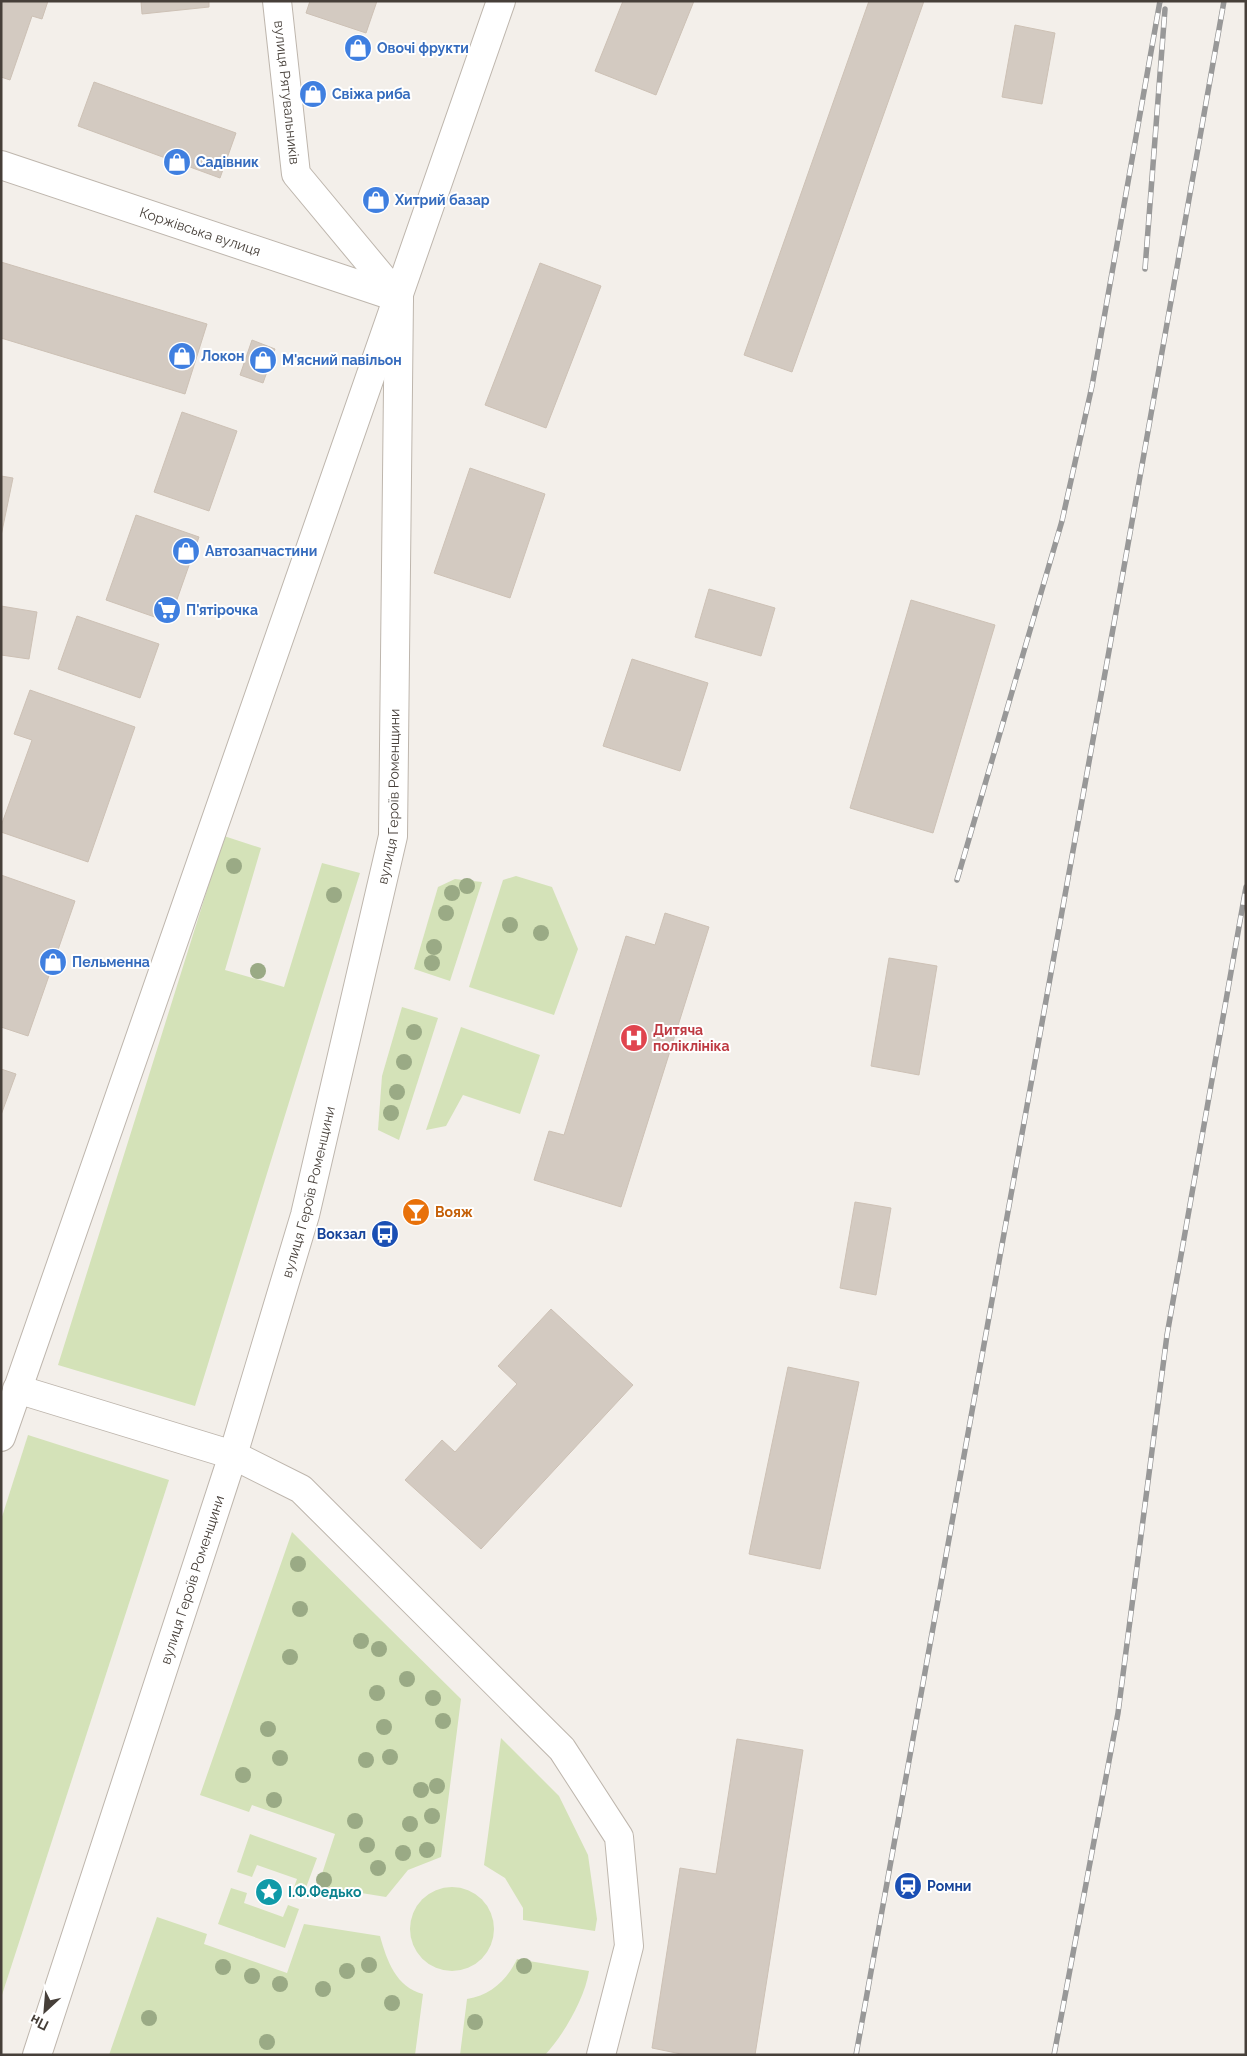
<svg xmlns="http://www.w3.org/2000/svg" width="1247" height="2056" viewBox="0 0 1247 2056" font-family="Raleway,sans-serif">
	<rect width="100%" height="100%" fill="#f3efea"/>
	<g fill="#d4e2b8">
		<path d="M 224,836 L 261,848 L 225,970 L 284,987 L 322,863 L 360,873 L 195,1406 L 58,1365 Z"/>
		<path d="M 516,876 L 552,887 L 578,949 L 554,1015 L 469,987 L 503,880 Z"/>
		<path d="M 455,879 L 482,882 L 450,981 L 414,969 L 438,887 Z"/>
		<path d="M 402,1007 L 438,1018 L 399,1140 L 378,1130 L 382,1076 Z"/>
		<path d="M 461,1027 L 540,1055 L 520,1114 L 463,1095 L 446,1126 L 426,1130 Z"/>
		<path d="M 28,1435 L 169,1480 L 1,1998 L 1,1520 Z"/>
		<path d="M 292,1532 L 461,1699 L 441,1857 L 408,1870 L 386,1897 L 318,1886 L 335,1834 L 252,1805 L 249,1812 L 200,1795 Z"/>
		<path d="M 501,1738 L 559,1796 L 588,1855 L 597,1919 L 595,1931 L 523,1920 L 523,1908 L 505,1878 L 484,1865 Z"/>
		<path d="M 250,1834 L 317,1858 L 304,1893 L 293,1890 L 297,1879 L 257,1865 L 252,1877 L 237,1872 Z"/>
		<circle cx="452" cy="1929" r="42"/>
		<path d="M 231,1888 L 247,1893 L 244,1903 L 283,1917 L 288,1905 L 299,1909 L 285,1948 L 218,1924 Z"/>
		<path d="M 157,1917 L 207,1934 L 204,1944 L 287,1973 L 304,1924 L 380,1936 C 387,1961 396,1987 423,1994 L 415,2055 L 109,2055 Z"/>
		<path d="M 517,1959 L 589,1971 C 585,1998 563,2036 545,2055 L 460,2055 L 467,1999 C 491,1995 507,1980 517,1959 Z"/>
	</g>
	<g fill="#d3cac1" stroke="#cdc1b5">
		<path d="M 1,1 L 48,1 L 42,19 L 32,16 L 10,80 L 1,77 Z"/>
		<path d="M 141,1 L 209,1 L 209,7 L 142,14 Z"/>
		<path d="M 310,1 L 377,1 L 366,33 L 306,13 Z"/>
		<path d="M 623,1 L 694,1 L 656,95 L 595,71 Z"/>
		<path d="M 869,1 L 924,1 L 792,372 L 744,355 Z"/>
		<path d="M 1015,25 L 1055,33 L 1042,104 L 1002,97 Z"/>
		<path d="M 94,82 L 236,133 L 220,178 L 78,126 Z"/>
		<path d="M 1,262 L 207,324 L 185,394 L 1,338 Z"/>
		<path d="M 540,263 L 601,286 L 546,428 L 485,405 Z"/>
		<path d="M 252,340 L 275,349 L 263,383 L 240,375 Z"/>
		<path d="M 182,412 L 237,431 L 209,511 L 154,492 Z"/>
		<path d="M 470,468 L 545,494 L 510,598 L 434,573 Z"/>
		<path d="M 1,476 L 13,478 L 1,536 Z"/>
		<path d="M 136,515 L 199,537 L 169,622 L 106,600 Z"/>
		<path d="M 709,589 L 775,608 L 761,656 L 695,637 Z"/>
		<path d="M 911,600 L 995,625 L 933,833 L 850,808 Z"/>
		<path d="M 1,606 L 37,612 L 29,659 L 1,655 Z"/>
		<path d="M 77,616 L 159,644 L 140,698 L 58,669 Z"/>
		<path d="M 632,659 L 708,683 L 680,771 L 603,746 Z"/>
		<path d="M 30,690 L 135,727 L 88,862 L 1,832 L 1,826 L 32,740 L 14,734 Z"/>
		<path d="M 1,875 L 75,901 L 28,1036 L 1,1027 Z"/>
		<path d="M 665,913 L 709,927 L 621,1207 L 534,1180 L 549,1131 L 564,1135 L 626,936 L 655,945 Z"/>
		<path d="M 889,958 L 937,966 L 919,1075 L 871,1066 Z"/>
		<path d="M 1,1069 L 16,1074 L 1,1115 Z"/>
		<path d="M 855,1202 L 891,1208 L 876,1295 L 840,1288 Z"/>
		<path d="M 551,1309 L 633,1385 L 481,1549 L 405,1480 L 442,1440 L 455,1452 L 517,1384 L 498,1366 Z"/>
		<path d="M 788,1367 L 859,1382 L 820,1569 L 749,1554 Z"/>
		<path d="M 737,1739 L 803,1750 L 755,2055 L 686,2055 L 652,2048 L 680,1868 L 716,1874 Z"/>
	</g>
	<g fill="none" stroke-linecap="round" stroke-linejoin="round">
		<g stroke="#beb6ad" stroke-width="30">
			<g id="minor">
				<path id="s1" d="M 277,1 L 296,174 L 399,298"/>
				<path id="s2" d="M 1,165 L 399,298"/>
				<path d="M 17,1389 L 233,1455 L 301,1489 L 562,1749 L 619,1837 L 629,1946 L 601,2055"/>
				<path d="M 1,1437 L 501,1"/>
				<path id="s3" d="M 37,2055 L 233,1455 L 305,1215 L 393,836 L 399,298"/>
			</g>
		</g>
		<use href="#minor" stroke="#fff" stroke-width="28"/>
		<g stroke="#989898" stroke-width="5.5">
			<g id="rail">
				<path d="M 1145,269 L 1165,9"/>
				<path d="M 957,880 L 1062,521 L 1092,386 L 1160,1"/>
				<path d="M 856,2055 L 1118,601 L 1224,1"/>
				<path d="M 1054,2055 L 1118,1713 L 1167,1335 L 1246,887"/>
			</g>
		</g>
		<use href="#rail" stroke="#fff" stroke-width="4" stroke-dasharray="11" stroke-linecap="butt"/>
	</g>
	<g fill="#9aaa85">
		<circle cx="234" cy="866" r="8"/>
		<circle cx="467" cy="886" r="8"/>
		<circle cx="452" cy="893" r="8"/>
		<circle cx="334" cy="895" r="8"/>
		<circle cx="446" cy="913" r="8"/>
		<circle cx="510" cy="925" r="8"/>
		<circle cx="541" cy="933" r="8"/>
		<circle cx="434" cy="947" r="8"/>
		<circle cx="432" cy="963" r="8"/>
		<circle cx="258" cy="971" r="8"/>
		<circle cx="414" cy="1032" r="8"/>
		<circle cx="404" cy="1062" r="8"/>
		<circle cx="397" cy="1092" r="8"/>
		<circle cx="391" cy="1113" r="8"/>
		<circle cx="298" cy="1564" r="8"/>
		<circle cx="300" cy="1609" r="8"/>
		<circle cx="361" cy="1641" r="8"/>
		<circle cx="379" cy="1649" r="8"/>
		<circle cx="290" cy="1657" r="8"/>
		<circle cx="407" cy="1679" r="8"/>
		<circle cx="377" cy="1693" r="8"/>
		<circle cx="433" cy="1698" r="8"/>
		<circle cx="443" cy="1721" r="8"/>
		<circle cx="384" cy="1727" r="8"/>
		<circle cx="268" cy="1729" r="8"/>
		<circle cx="390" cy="1757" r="8"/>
		<circle cx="280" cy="1758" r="8"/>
		<circle cx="366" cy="1760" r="8"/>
		<circle cx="243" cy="1775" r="8"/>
		<circle cx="437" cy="1786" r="8"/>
		<circle cx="421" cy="1790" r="8"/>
		<circle cx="274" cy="1800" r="8"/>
		<circle cx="432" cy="1816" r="8"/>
		<circle cx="355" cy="1821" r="8"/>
		<circle cx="410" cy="1824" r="8"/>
		<circle cx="367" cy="1845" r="8"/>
		<circle cx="427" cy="1850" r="8"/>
		<circle cx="403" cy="1853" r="8"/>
		<circle cx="378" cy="1868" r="8"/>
		<circle cx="324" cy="1880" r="8"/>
		<circle cx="369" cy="1965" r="8"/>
		<circle cx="524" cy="1966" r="8"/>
		<circle cx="223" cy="1967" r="8"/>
		<circle cx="347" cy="1971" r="8"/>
		<circle cx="252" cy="1976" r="8"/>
		<circle cx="280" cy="1984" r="8"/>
		<circle cx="323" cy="1989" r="8"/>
		<circle cx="392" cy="2003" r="8"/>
		<circle cx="149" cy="2018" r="8"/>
		<circle cx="475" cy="2022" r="8"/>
		<circle cx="267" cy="2042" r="8"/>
	</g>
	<defs>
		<g id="shop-disc" transform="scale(1.4375)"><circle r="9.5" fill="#3f7fe0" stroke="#fff"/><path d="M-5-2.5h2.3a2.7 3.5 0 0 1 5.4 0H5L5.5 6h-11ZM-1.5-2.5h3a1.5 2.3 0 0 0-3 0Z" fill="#fff"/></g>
		<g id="supermarket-disc" transform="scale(1.4375)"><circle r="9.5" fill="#3f7fe0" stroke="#fff"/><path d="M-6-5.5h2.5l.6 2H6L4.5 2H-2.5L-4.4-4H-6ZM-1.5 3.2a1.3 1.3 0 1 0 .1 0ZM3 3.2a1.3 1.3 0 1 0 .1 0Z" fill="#fff"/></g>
		<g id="hospital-disc" transform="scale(1.4375)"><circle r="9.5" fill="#e0444e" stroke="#fff"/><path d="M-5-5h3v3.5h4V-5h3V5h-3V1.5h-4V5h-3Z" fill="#fff"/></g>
		<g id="bar-disc" transform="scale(1.4375)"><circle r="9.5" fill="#e8710a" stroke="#fff"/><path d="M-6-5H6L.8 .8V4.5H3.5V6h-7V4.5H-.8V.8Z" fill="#fff"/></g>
		<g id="bus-disc" transform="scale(1.4375)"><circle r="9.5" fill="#1a4fb4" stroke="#fff"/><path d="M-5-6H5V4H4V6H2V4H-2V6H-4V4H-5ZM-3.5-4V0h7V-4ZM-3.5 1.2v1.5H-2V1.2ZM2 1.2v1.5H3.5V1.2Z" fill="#fff"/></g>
		<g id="station-disc" transform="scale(1.4375)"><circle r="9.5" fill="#1a4fb4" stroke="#fff"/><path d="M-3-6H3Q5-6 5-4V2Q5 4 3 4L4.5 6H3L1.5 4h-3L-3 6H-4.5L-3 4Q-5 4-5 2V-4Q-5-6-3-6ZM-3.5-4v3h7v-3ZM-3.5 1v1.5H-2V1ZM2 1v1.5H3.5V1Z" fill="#fff"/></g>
		<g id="sight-disc" transform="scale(1.4375)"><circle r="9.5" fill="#0f9aa8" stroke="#fff"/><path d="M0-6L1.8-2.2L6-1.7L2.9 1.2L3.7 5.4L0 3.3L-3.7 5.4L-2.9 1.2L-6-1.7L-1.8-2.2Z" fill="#fff"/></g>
	</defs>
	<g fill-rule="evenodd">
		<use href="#shop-disc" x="358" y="48"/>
		<use href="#shop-disc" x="313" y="94"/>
		<use href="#shop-disc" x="177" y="162"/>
		<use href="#shop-disc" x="376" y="200"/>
		<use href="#shop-disc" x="182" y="356"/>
		<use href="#shop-disc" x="263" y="360"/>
		<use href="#shop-disc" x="186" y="551"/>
		<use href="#supermarket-disc" x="167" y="610"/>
		<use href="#shop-disc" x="53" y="962"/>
		<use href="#hospital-disc" x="634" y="1038"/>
		<use href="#bar-disc" x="416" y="1212"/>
		<use href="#bus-disc" x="385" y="1234"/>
		<use href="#station-disc" x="908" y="1886"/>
		<use href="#sight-disc" x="269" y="1892"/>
	</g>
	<g text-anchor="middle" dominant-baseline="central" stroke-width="4" stroke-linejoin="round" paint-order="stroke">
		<g font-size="14" font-weight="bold" fill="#366cbe" stroke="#fff" text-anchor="start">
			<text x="377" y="48">Овочі фрукти</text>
			<text x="332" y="94">Свіжа риба</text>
			<text x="196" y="162">Садівник</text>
			<text x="395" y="200">Хитрий базар</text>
			<text x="201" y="356">Локон</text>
			<text x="282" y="360">М'ясний павільон</text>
			<text x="205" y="551">Автозапчастини</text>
			<text x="186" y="610">П'ятірочка</text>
			<text x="72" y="962">Пельменна</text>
		</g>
		<g font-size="14" fill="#463f39" stroke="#fff">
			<text stroke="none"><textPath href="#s1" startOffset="92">вулиця Рятувальників</textPath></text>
			<text stroke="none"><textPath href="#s2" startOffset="210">Коржівська вулиця</textPath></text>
			<text stroke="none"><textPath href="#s3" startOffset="1310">вулиця Героїв Роменщини</textPath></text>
			<text stroke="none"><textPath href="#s3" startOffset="905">вулиця Героїв Роменщини</textPath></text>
			<text stroke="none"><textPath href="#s3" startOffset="500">вулиця Героїв Роменщини</textPath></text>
		</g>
		<g font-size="14" font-weight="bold" fill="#be3a42" stroke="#fff" text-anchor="start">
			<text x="653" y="1030">Дитяча<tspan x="653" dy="16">поліклініка</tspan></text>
		</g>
		<g font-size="14" font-weight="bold" fill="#c56008" stroke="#fff" text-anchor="start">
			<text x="435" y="1212">Вояж</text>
		</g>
		<g font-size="14" font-weight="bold" fill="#164399" stroke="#fff" text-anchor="end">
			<text x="366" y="1234">Вокзал</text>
			<text x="927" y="1886" text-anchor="start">Ромни</text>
		</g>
		<g font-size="14" font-weight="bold" fill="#0d838f" stroke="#fff" text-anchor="start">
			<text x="288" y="1892">І.Ф.Федько</text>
		</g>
	</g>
	<rect width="1247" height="2056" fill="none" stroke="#463f39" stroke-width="5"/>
	<g transform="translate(45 2011) rotate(206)" stroke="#ffffff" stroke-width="4" paint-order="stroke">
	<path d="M0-4L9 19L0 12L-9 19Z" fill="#463f39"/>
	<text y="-8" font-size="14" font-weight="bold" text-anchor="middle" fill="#463f39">Пн</text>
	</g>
</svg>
